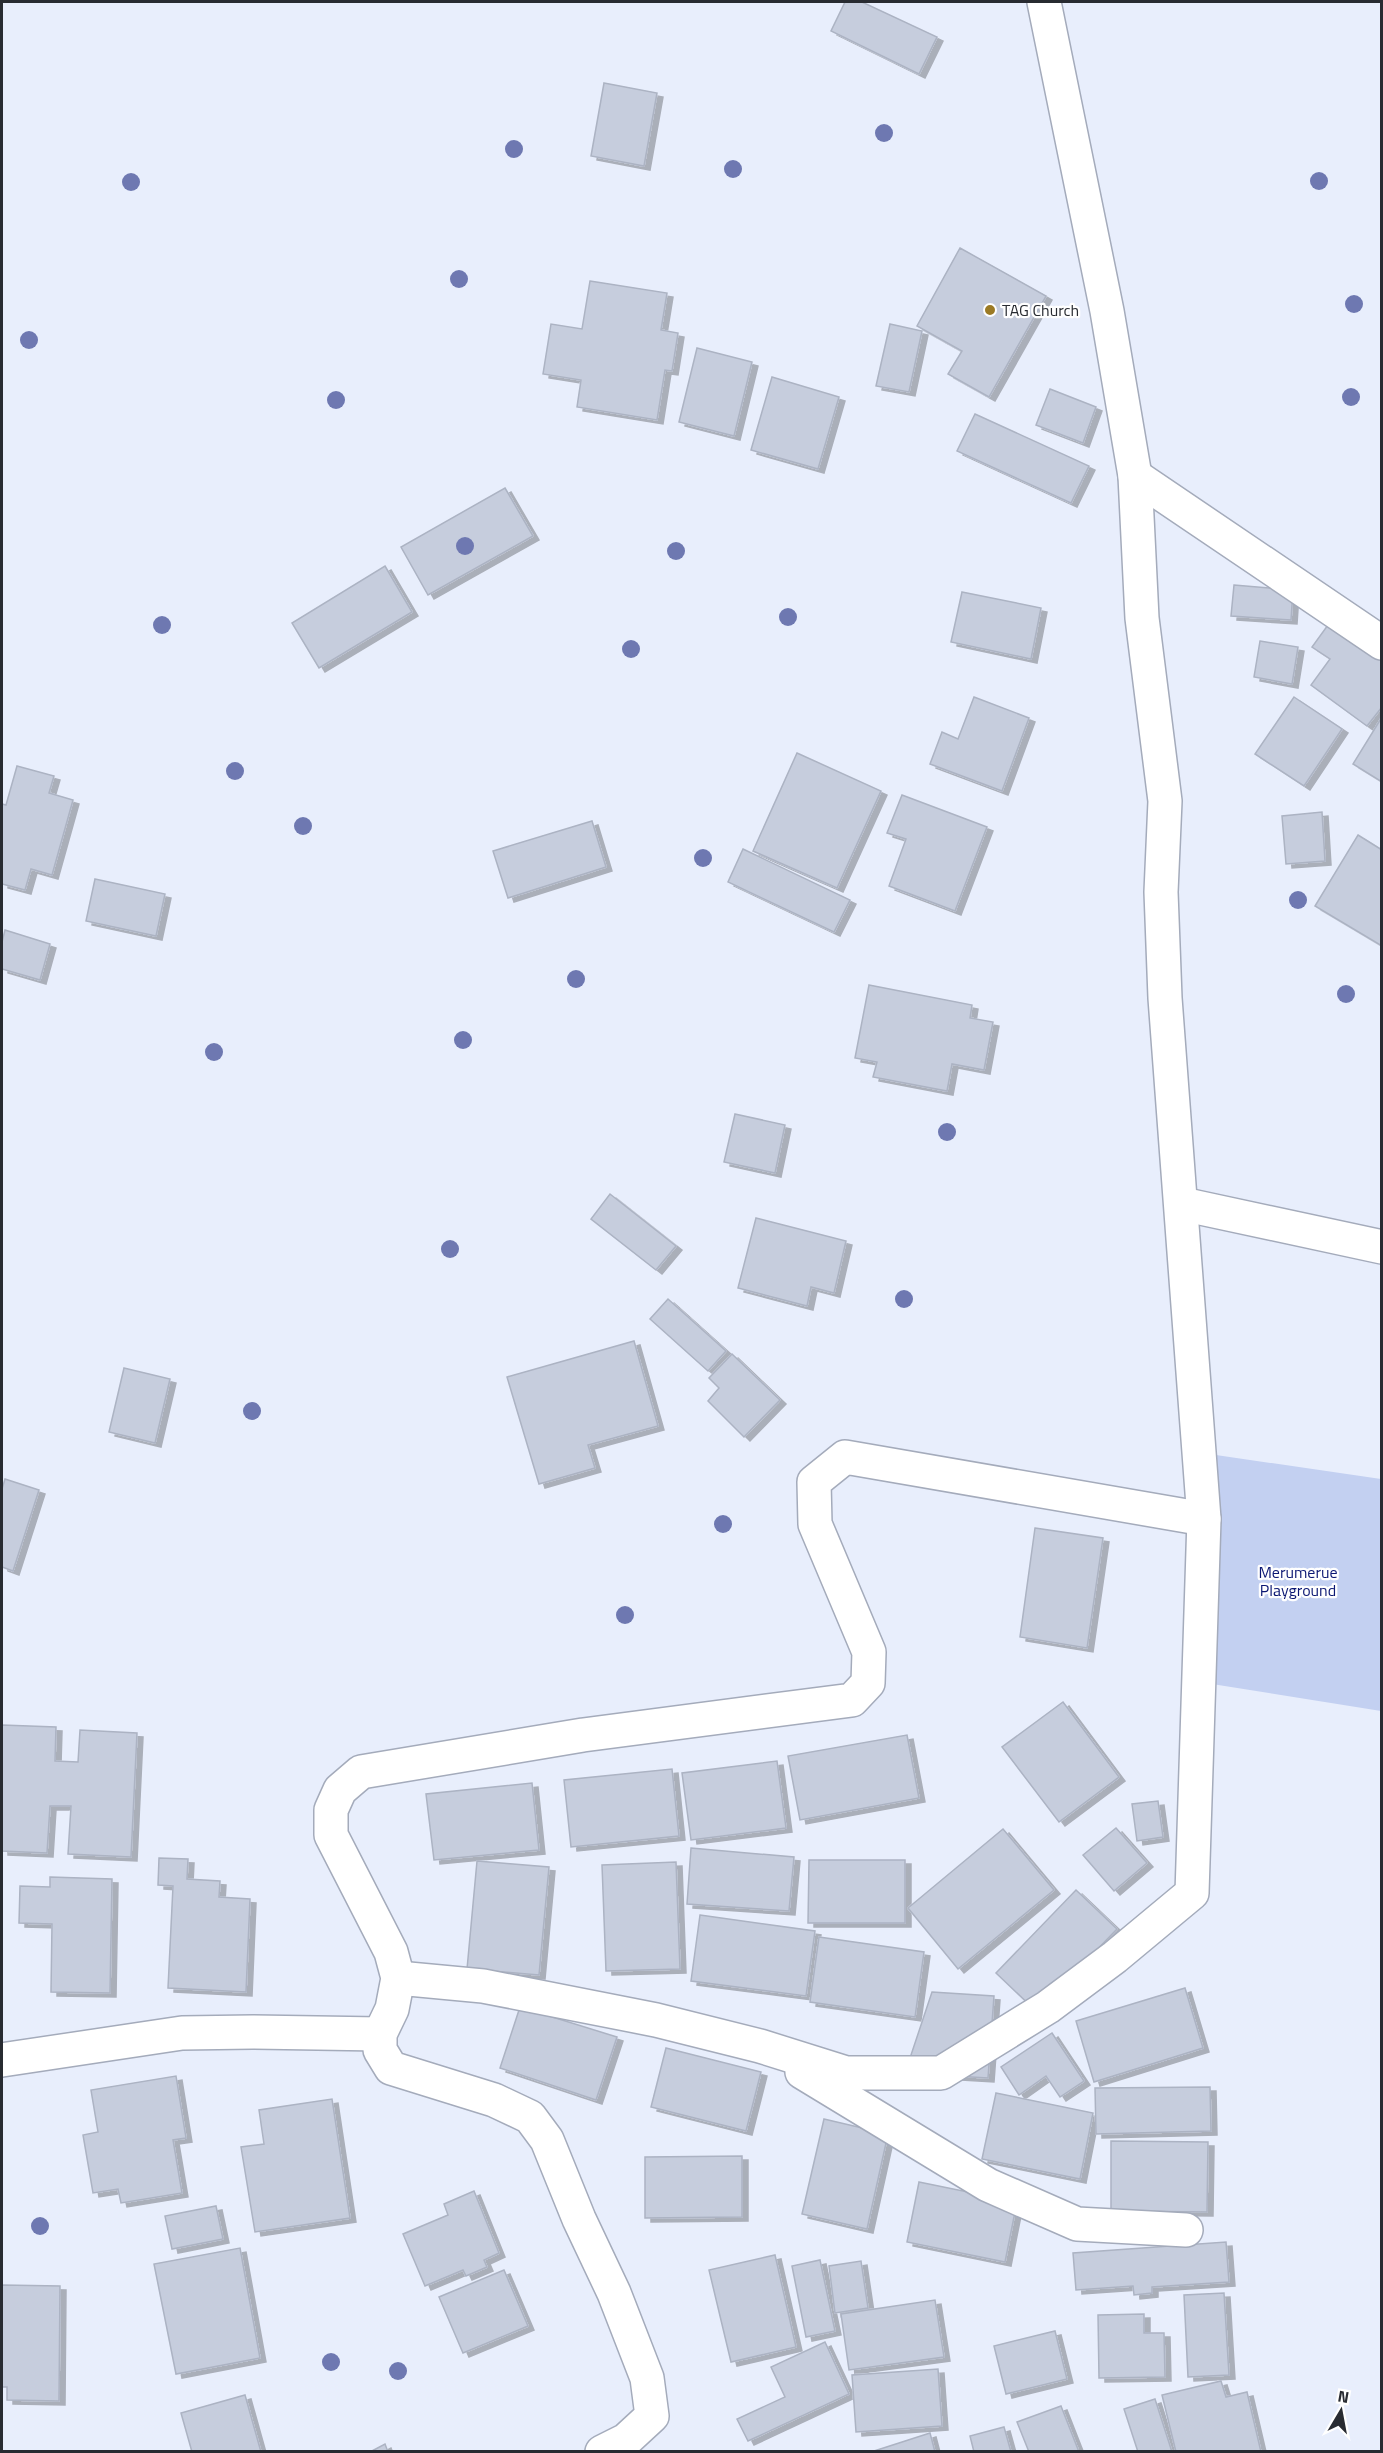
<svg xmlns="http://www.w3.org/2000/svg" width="1383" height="2453" viewBox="0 0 1383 2453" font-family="'Titillium Web',sans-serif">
	<defs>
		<filter id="shadow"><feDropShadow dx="6" dy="4" stdDeviation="0" flood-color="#0004"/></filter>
	</defs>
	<rect width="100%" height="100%" fill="#e8eefc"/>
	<path fill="#c3d0f1" d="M 1216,1455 L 1381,1479 L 1381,1711 L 1212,1684 Z"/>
	<g fill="#c6cddd" stroke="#acb3c3" stroke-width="1.5" filter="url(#shadow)">
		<path d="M 845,2 L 862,2 L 937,37 L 919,74 L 831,31 Z"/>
		<path d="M 604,83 L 657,93 L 644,166 L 591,156 Z"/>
		<path d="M 960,248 L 1046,296 L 989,397 L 948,374 L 962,351 L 917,326 Z"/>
		<path d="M 590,281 L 667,293 L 661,330 L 678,333 L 672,371 L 665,370 L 657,420 L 577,407 L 581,380 L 543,374 L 551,324 L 582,329 Z"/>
		<path d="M 890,324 L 922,331 L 909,392 L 876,386 Z"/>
		<path d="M 697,348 L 752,362 L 734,436 L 679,422 Z"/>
		<path d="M 772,377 L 839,397 L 818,469 L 751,450 Z"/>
		<path d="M 1050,389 L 1096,407 L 1083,443 L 1036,425 Z"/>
		<path d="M 975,414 L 1089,466 L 1071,503 L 957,451 Z"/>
		<path d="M 505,488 L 533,536 L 428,595 L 401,547 Z"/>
		<path d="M 385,566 L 412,612 L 319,668 L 292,623 Z"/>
		<path d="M 1234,585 L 1293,590 L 1291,620 L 1231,616 Z"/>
		<path d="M 962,592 L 1041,608 L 1031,659 L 951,642 Z"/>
		<path d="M 1333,618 L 1382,652 L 1382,707 L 1367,726 L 1311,685 L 1330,659 L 1312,647 Z"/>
		<path d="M 1260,641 L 1298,647 L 1292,684 L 1254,677 Z"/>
		<path d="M 974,697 L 1029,718 L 1002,791 L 930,764 L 942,732 L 958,739 Z"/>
		<path d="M 1294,697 L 1342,729 L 1304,786 L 1255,754 Z"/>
		<path d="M 1382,717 L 1382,782 L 1353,764 Z"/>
		<path d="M 797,753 L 881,791 L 837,888 L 753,851 Z"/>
		<path d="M 17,766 L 54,776 L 49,793 L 73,800 L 52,875 L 31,869 L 25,890 L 2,884 L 2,804 L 6,805 Z"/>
		<path d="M 902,795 L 987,827 L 955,911 L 889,886 L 906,839 L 887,833 Z"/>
		<path d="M 1322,812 L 1325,861 L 1286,864 L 1282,816 Z"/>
		<path d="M 592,821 L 606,867 L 508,898 L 493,851 Z"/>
		<path d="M 1358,835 L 1382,850 L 1382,946 L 1315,906 Z"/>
		<path d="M 743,849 L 850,900 L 834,932 L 728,882 Z"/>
		<path d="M 95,879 L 165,894 L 156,936 L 86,921 Z"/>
		<path d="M 5,930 L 50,944 L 40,980 L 2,969 L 2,942 Z"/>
		<path d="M 869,985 L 972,1005 L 970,1018 L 993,1022 L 984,1070 L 952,1064 L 947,1091 L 873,1077 L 877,1062 L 855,1058 Z"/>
		<path d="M 735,1114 L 785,1125 L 775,1173 L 724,1162 Z"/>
		<path d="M 610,1194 L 676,1246 L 656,1270 L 591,1219 Z"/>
		<path d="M 756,1218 L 846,1241 L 834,1293 L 811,1287 L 807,1306 L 738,1288 Z"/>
		<path d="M 668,1299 L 726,1351 L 708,1371 L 650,1319 Z"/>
		<path d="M 634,1341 L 658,1426 L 588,1445 L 595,1468 L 539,1484 L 507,1377 Z"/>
		<path d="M 732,1354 L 780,1400 L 744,1437 L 708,1401 L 719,1388 L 709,1378 Z"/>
		<path d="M 124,1368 L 170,1379 L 155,1443 L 109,1432 Z"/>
		<path d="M 5,1479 L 39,1490 L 13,1571 L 2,1567 L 2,1489 Z"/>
		<path d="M 1035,1528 L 1103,1538 L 1087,1648 L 1020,1637 Z"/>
		<path d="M 1063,1702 L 1119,1777 L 1059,1822 L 1002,1747 Z"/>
		<path d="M 2,1725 L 56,1727 L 55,1761 L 78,1762 L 80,1730 L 137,1733 L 131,1857 L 68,1854 L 71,1806 L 50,1806 L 47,1853 L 2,1851 Z"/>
		<path d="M 907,1735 L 919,1798 L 800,1820 L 788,1756 Z"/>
		<path d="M 777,1761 L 786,1828 L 691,1840 L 682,1773 Z"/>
		<path d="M 672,1769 L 679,1836 L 571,1847 L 564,1780 Z"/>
		<path d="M 532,1783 L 539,1850 L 434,1860 L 426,1794 Z"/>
		<path d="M 1158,1801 L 1163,1837 L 1137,1841 L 1132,1804 Z"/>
		<path d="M 1116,1828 L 1147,1863 L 1114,1891 L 1083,1855 Z"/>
		<path d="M 1003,1829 L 1054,1890 L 958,1969 L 908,1908 Z"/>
		<path d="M 691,1848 L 794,1857 L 789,1911 L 687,1904 Z"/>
		<path d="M 159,1858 L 188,1859 L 187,1879 L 220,1881 L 219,1897 L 250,1899 L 246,1992 L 168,1988 L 173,1886 L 158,1885 Z"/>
		<path d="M 809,1860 L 905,1860 L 905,1923 L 808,1923 Z"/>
		<path d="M 477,1861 L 549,1867 L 539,1975 L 467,1969 Z"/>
		<path d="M 676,1862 L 680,1969 L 606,1971 L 602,1865 Z"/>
		<path d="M 50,1877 L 112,1879 L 110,1993 L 51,1992 L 52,1924 L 19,1923 L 20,1886 L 50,1887 Z"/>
		<path d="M 1076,1890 L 1117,1929 L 1037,2012 L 996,1973 Z"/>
		<path d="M 700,1915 L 815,1931 L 806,1996 L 691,1981 Z"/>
		<path d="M 819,1937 L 924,1952 L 915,2017 L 810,2002 Z"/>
		<path d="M 1185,1988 L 1203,2048 L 1094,2082 L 1076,2021 Z"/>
		<path d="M 932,1992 L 994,1996 L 988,2078 L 905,2073 Z"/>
		<path d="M 520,2007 L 617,2037 L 596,2100 L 500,2068 Z"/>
		<path d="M 1052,2033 L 1084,2081 L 1060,2097 L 1046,2076 L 1019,2095 L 1001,2067 Z"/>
		<path d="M 666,2048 L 761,2072 L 746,2131 L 651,2107 Z"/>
		<path d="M 176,2076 L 186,2138 L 173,2140 L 182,2193 L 121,2203 L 118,2189 L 93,2193 L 83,2135 L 98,2132 L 91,2090 Z"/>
		<path d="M 1210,2087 L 1211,2131 L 1096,2134 L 1095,2088 Z"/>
		<path d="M 996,2093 L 1093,2113 L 1080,2179 L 982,2159 Z"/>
		<path d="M 332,2099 L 350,2218 L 255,2232 L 241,2147 L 264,2144 L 259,2110 Z"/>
		<path d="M 824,2119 L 888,2134 L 867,2229 L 802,2214 Z"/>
		<path d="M 1111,2141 L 1208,2142 L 1207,2212 L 1111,2211 Z"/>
		<path d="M 742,2156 L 742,2217 L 645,2218 L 645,2157 Z"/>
		<path d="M 919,2182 L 1017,2202 L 1005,2262 L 907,2242 Z"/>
		<path d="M 474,2191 L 499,2253 L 484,2260 L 487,2267 L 466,2276 L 463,2270 L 425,2286 L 403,2234 L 448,2215 L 444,2204 Z"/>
		<path d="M 216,2206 L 223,2239 L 172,2249 L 165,2216 Z"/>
		<path d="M 1226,2242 L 1229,2282 L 1152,2287 L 1152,2293 L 1134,2295 L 1133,2286 L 1076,2290 L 1073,2253 Z"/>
		<path d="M 240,2248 L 260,2358 L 176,2374 L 154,2264 Z"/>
		<path d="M 775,2255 L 796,2347 L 731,2362 L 709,2270 Z"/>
		<path d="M 820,2260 L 835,2331 L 806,2337 L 792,2266 Z"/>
		<path d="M 861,2261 L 868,2308 L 835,2313 L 829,2266 Z"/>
		<path d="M 504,2270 L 528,2326 L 463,2353 L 439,2297 Z"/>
		<path d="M 2,2285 L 60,2286 L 59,2401 L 7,2400 L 7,2387 L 2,2387 Z"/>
		<path d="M 1224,2293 L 1229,2375 L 1188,2377 L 1184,2295 Z"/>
		<path d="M 935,2300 L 944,2357 L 849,2370 L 841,2314 Z"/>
		<path d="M 1144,2314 L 1144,2333 L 1164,2333 L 1165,2377 L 1099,2378 L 1098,2315 Z"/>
		<path d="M 1055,2331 L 1067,2379 L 1006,2394 L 994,2346 Z"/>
		<path d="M 825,2342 L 849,2394 L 748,2441 L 737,2419 L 785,2397 L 771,2367 Z"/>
		<path d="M 938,2369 L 942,2426 L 856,2432 L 852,2375 Z"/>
		<path d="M 1221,2381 L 1226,2397 L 1247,2392 L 1261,2452 L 1176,2452 L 1162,2395 Z"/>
		<path d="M 245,2395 L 261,2452 L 192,2452 L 181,2413 Z"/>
		<path d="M 1155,2399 L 1172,2452 L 1138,2452 L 1124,2409 Z"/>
		<path d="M 1061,2406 L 1079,2452 L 1029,2452 L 1017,2422 Z"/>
		<path d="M 1004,2427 L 1011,2452 L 974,2452 L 970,2436 Z"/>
		<path d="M 930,2433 L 935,2452 L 871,2452 Z"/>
		<path d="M 385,2444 L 388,2452 L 370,2452 Z"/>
	</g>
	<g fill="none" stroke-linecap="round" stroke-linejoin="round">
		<g stroke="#a4abbb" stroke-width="36">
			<g id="minor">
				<path d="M 1135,476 L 1382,643"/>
				<path d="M 1182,1204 L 1382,1247"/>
				<path d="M 398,1978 L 483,1986 L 656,2020 L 760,2046 L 846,2073 L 941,2073 L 1048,2007 L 1115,1957 L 1192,1893 L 1204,1519 L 1165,998 L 1161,892 L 1165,801 L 1142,618 L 1135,476 L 1107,311 L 1044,2"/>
				<path d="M 2,2060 L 182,2033 L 253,2032 L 380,2034"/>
				<path d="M 802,2072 L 988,2185 L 1077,2224 L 1186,2230"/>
				<path d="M 602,2452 L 626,2440 L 652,2416 L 647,2378 L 614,2293 L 579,2219 L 547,2140 L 530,2117 L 494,2100 L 391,2068 L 380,2050 L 380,2034 L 392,2009 L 398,1978 L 391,1952 L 331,1835 L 331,1810 L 340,1790 L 361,1772 L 583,1735 L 852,1700 L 868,1683 L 869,1652 L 815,1524 L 814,1482 L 845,1457 L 1204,1519"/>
			</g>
		</g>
		<use href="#minor" stroke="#fff" stroke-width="33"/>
	</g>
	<g fill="#6e78b1">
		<circle cx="884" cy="133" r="9"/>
		<circle cx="514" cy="149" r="9"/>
		<circle cx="733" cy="169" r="9"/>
		<circle cx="1319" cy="181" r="9"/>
		<circle cx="131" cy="182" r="9"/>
		<circle cx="459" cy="279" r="9"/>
		<circle cx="1354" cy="304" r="9"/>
		<circle cx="29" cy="340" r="9"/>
		<circle cx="1351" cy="397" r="9"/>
		<circle cx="336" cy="400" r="9"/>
		<circle cx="465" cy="546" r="9"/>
		<circle cx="676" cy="551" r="9"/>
		<circle cx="788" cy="617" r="9"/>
		<circle cx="162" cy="625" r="9"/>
		<circle cx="631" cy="649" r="9"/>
		<circle cx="235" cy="771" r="9"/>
		<circle cx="303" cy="826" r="9"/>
		<circle cx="703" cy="858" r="9"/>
		<circle cx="1298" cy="900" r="9"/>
		<circle cx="576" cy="979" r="9"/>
		<circle cx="1346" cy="994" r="9"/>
		<circle cx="463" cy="1040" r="9"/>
		<circle cx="214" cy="1052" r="9"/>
		<circle cx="947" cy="1132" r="9"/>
		<circle cx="450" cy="1249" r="9"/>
		<circle cx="904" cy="1299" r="9"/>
		<circle cx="252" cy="1411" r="9"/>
		<circle cx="723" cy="1524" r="9"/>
		<circle cx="625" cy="1615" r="9"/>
		<circle cx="40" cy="2226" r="9"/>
		<circle cx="331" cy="2362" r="9"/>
		<circle cx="398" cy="2371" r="9"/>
	</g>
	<circle fill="#9b7a24" stroke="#fff" stroke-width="2" cx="990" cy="310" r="6"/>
	<g text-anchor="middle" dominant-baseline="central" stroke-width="4.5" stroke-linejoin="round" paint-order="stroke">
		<g font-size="16" fill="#282b31" stroke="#fff" text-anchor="start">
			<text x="1002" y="310">TAG Church</text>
		</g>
		<g font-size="16" fill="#0b1773" stroke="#fff">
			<text x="1298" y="1572">Merumerue<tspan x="1298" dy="18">Playground</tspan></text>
		</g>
	</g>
	<rect width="1383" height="2453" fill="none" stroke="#282b31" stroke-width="6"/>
	<g transform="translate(1341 2411) rotate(10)" stroke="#ffffff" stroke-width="4.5" paint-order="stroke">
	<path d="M0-4.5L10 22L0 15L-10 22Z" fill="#282b31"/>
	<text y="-9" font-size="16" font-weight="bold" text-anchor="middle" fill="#282b31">N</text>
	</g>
</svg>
